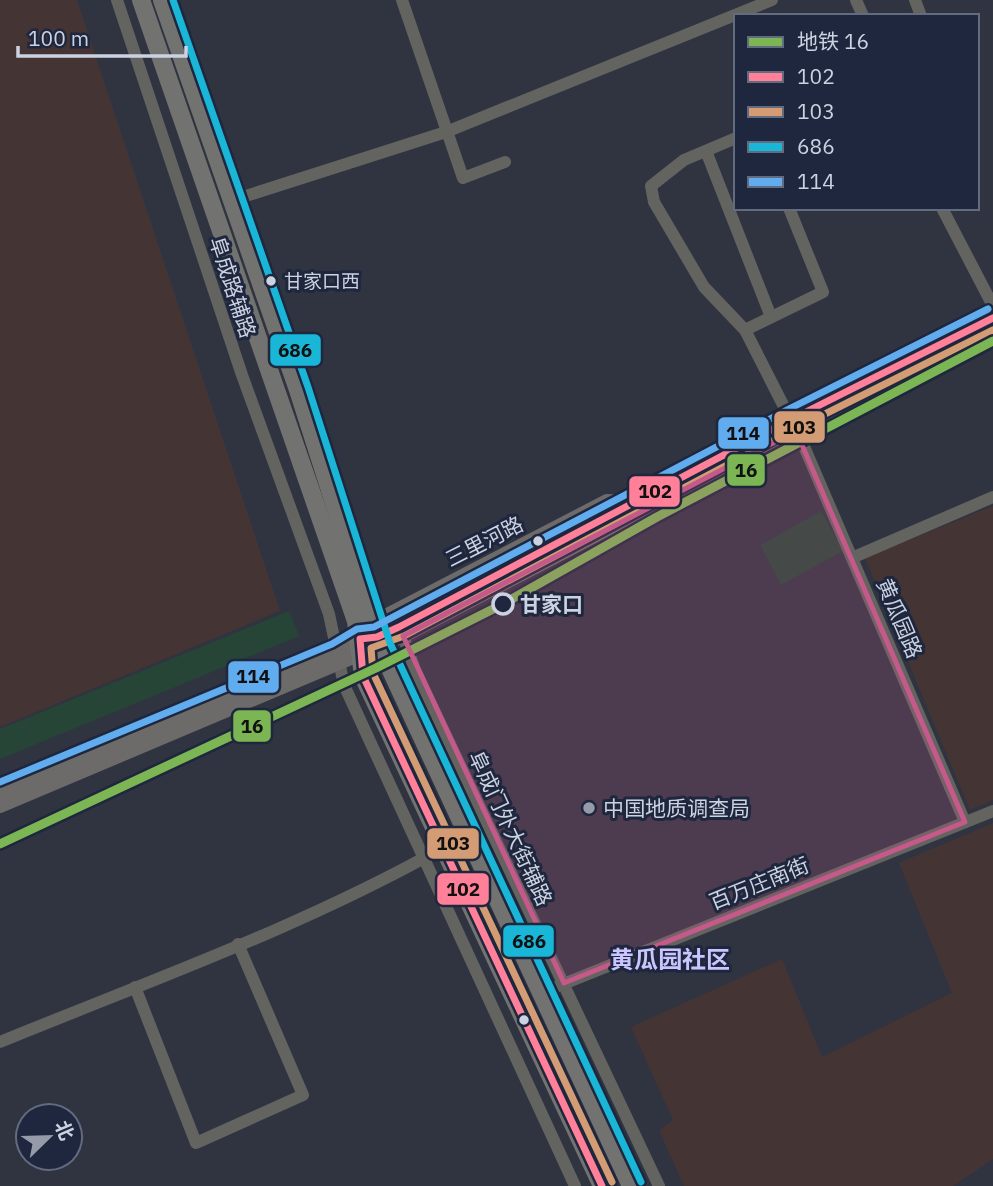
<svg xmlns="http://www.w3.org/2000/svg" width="993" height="1186" viewBox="0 0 993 1186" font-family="'IBM Plex Sans','Noto Sans SC',sans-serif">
	<rect width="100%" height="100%" fill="#303441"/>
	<g fill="#453434">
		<path d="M 0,0 L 77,0 L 280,611 L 0,727 Z"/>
		<path d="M 993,506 L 993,800 L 970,810 L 865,558 Z"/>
		<path d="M 993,823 L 993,1159 L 953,1186 L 684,1186 L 659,1130 L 673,1120 L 631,1027 L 782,959 L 822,1057 L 952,993 L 899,863 Z"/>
	</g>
	<g fill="#264537">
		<path d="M 821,511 L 843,551 L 781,585 L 760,545 Z"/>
		<path d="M 289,611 L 299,636 L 0,759 L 0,729 Z"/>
	</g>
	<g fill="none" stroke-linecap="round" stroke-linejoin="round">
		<g stroke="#636360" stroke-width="12">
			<path d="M 117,0 L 242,375 L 329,614 L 344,685 L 575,1186"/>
			<path d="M 402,0 L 463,178 L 505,162"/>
			<path d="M 856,0 L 863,16"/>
			<path d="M 915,0 L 921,16"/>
			<path d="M 736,138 L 684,160 L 651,186 L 654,202 L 704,287 L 745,330 L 803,444 L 965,822"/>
			<path d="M 706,151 L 771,317"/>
			<path d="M 230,201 L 446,132 L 772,0"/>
			<path d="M 942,208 L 993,306"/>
			<path d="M 745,330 L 823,292 L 789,208"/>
			<path d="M 854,557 L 993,497"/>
			<path d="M 403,636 L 415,670 L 659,1186"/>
			<path d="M 135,987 L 196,1143 L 303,1095 L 238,944"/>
			<path d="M 541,993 L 993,811"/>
			<path d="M 0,1042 C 149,981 304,926 444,847"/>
		</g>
		<g stroke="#6c6b6a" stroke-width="14">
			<path d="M 360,639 L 377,637 L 399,627 L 957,336"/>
			<path d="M 0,793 L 337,653 L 360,639 L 372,623 L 607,501 L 634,502"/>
			<path d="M 0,806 L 403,636 L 993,328"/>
		</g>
		<g stroke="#727270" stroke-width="18">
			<path d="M 141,0 L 356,621 L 363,676 L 602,1186"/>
			<path d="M 162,0 L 298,390 L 380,647 L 631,1186"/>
		</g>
		<g stroke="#1e273e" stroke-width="12">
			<path id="bus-1" d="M 602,1186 L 363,676 L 360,639 L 377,637 L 399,627 L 790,420 L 993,318"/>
		</g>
		<g stroke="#1e273e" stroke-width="12">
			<path id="bus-2" d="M 612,1182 L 373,673 L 371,648 L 404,636 L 795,429 L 993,330"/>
		</g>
		<g stroke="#1e273e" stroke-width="12">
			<path id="bus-3" d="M 173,0 L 308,387 L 390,643 L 641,1182"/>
		</g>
		<g stroke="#1e273e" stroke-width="12">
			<path id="bus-4" d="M 0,782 L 332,644 L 357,629 L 374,627 L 785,411 L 988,309"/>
		</g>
		<use href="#bus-1" stroke="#ff8098" stroke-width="7"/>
		<use href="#bus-2" stroke="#d39c74" stroke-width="7"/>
		<use href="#bus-3" stroke="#1ab6d8" stroke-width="7"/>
		<use href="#bus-4" stroke="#60acee" stroke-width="7"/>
		<g stroke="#1e273e" stroke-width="14">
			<path id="metro-1" d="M 0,844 L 376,668 L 503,604 L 657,517 L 993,341"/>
		</g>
		<use href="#metro-1" stroke="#7cb553" stroke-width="9"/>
	</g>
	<path fill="#c5598a" fill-opacity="0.2" stroke="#c5598a" stroke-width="5" stroke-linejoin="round" d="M 796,431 L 965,822 L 564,983 L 403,636 Z"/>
	<g fill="#cbd2e1" stroke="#1e273e" stroke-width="2.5">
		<circle cx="271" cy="281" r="6"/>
		<circle cx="538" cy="541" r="6"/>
		<circle cx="524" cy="1020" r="6"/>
	</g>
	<circle fill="#1e273e" stroke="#cbd2e1" stroke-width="3.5" cx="503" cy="604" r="10"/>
	<circle fill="#959ba9" stroke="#1e273e" stroke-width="2.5" cx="589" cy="808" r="7"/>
	<g text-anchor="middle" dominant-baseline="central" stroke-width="6" stroke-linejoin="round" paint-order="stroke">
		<g font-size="19" fill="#cbd2e1" stroke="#1e273e" text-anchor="start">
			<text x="284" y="281">甘家口西</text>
		</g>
		<g font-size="21" fill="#cbd2e1" stroke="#1e273e">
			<text transform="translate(233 287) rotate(72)">阜成路辅路</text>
			<text transform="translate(484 541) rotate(-27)">三里河路</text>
			<text transform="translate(900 618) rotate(67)">黄瓜园路</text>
			<text transform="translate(511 828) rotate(65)">阜成门外大街辅路</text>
			<text transform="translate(759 883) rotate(-22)">百万庄南街</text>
		</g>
		<g font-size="21" font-weight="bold" fill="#cbd2e1" stroke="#1e273e" text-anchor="start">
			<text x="520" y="604">甘家口</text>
		</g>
		<g font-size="21" fill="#cbd2e1" stroke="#1e273e" text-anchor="start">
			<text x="603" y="808">中国地质调查局</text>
		</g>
		<g font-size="24" font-weight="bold" fill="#cac5fe" stroke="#1e273e">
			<text x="670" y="959">黄瓜园社区</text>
		</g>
	</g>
	<g stroke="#1e273e" stroke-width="2.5">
		<rect x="269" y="333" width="53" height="34" rx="7" fill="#1ab6d8"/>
		<rect x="773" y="410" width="53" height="34" rx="7" fill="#d39c74"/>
		<rect x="717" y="416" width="53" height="34" rx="7" fill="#60acee"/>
		<rect x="726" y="453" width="40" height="34" rx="7" fill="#7cb553"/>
		<rect x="628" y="475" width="53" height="33" rx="7" fill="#ff8098"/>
		<rect x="227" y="660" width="53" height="34" rx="7" fill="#60acee"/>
		<rect x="232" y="709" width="40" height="34" rx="7" fill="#7cb553"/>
		<rect x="426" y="827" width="54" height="33" rx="7" fill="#d39c74"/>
		<rect x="436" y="872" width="54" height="34" rx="7" fill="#ff8098"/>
		<rect x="502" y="924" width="53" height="34" rx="7" fill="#1ab6d8"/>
	</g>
	<g font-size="19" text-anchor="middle" font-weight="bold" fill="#111">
		<text x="295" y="357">686</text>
		<text x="799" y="434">103</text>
		<text x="743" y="440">114</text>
		<text x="746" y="477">16</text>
		<text x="655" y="498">102</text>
		<text x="253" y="683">114</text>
		<text x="252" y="733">16</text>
		<text x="453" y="850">103</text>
		<text x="463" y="896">102</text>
		<text x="529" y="948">686</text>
	</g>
	<rect x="734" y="14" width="245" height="196" fill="#1e273e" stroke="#636b7f" stroke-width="2"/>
	<rect x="748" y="37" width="35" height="10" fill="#7cb553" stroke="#636b7f" stroke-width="2"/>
	<text x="797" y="49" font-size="21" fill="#cbd2e1">地铁 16</text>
	<rect x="748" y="72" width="35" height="10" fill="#ff8098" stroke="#636b7f" stroke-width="2"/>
	<text x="797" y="84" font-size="21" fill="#cbd2e1">102</text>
	<rect x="748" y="107" width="35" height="10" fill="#d39c74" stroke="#636b7f" stroke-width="2"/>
	<text x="797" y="119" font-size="21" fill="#cbd2e1">103</text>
	<rect x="748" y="142" width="35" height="10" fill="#1ab6d8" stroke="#636b7f" stroke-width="2"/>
	<text x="797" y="154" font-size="21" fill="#cbd2e1">686</text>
	<rect x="748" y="177" width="35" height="10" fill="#60acee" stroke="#636b7f" stroke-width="2"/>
	<text x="797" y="189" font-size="21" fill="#cbd2e1">114</text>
	<g transform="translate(49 1137) rotate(67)"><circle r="33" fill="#1e273e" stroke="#636b7f" stroke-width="2"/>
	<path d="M0-5L12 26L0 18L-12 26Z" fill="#959ba9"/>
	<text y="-10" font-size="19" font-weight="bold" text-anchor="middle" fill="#cbd2e1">北</text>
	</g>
	<path d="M18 46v10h168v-10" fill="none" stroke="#cbd2e1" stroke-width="3.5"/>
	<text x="28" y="46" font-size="21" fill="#cbd2e1" stroke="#1e273e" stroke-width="5" paint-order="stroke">100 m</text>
</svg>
